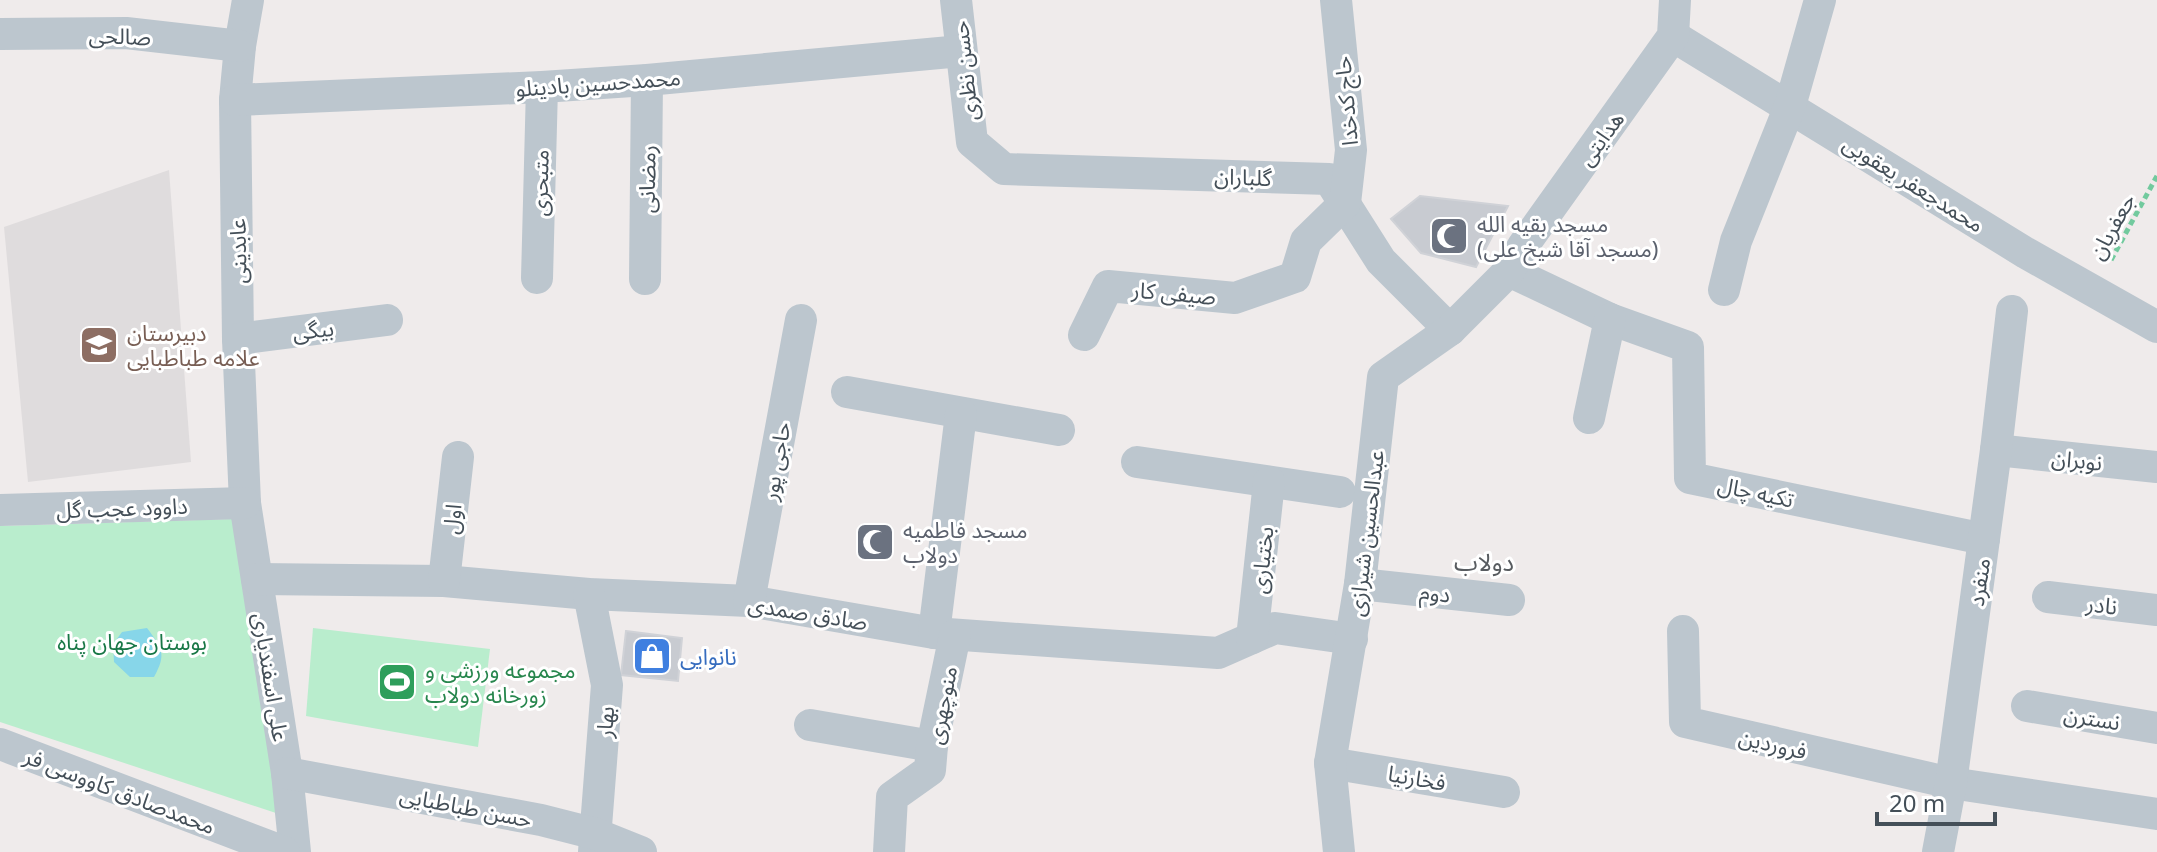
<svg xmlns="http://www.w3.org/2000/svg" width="2157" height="852" viewBox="0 0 2157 852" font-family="'Noto Sans','Noto Sans Arabic',sans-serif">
	<rect width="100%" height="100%" fill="#efebeb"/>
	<path fill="#dfdcdd" d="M 169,170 L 191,462 L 28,482 L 4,227 Z"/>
	<g fill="#b9edcd">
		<path d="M 232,519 L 285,816 L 0,722 L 0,526 Z"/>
		<path d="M 313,628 L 490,649 L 478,747 L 306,716 Z"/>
	</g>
	<path fill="#87d6e9" d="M 147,628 C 162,648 167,654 154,677 L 130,677 L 114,662 L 113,644 L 122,632 Z"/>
	<g fill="#c8cbd1" stroke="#d0d2d7" stroke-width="2">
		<path d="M 1420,196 L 1508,206 L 1476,267 L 1421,253 L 1391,219 Z"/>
		<path d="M 626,631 L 682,638 L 678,681 L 621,675 Z"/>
	</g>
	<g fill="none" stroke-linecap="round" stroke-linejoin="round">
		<path stroke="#72ca9e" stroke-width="5" stroke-dasharray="6 4" stroke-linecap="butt" d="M 2111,260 L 2157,176"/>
		<g stroke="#bcc6ce" stroke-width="32">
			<path d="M 248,0 L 240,46 L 235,100 L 238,339 L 245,503 L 287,773 L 295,852"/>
			<path d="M 956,0 L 972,142 L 1004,169 L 1329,179 L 1381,261 L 1450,330"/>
			<path d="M 0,34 L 126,33 L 240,46"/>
			<path d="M 1673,36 L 2026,253 L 2157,327"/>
			<path d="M 235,100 L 542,87 L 647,80 L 961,51"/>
			<path d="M 1509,271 L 1610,319 L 1688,347 L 1690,478 L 1984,539"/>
			<path d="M 537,278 L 542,87"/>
			<path d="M 645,279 L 647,80"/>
			<path d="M 1724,290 L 1736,241 L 1790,106 L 1820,0"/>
			<path d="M 1084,335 L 1108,286 L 1235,298 L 1295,277 L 1306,241 L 1345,203 L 1351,150 L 1336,0"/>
			<path d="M 238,339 L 387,320"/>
			<path d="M 847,392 L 1059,430"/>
			<path d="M 1589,418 L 1610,319"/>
			<path d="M 1996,450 L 2157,467"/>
			<path d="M 1137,462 L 1340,492"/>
			<path d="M 0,510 L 245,503"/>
			<path d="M 257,579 L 444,581 L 589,594 L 749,601 L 934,633 L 1218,653 L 1275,628 L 1352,639"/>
			<path d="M 444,581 L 458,457"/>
			<path d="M 1360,584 L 1509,600"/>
			<path d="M 589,594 L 607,685 L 594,852"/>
			<path d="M 2048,597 L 2157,610"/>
			<path d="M 749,601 L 801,320"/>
			<path d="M 1683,631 L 1685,722 L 1951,783 L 2157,814"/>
			<path d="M 934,633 L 961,414"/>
			<path d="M 1252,638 L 1269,482"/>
			<path d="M 2027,706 L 2157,728"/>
			<path d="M 810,725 L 932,746"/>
			<path d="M 0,744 L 284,852"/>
			<path d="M 1330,763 L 1504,792"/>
			<path d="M 287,773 L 541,820 L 596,834 L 641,852"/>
			<path d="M 889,852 L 892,797 L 930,770 L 932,746 L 955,635"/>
			<path d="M 1339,852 L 1330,763 L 1360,584 L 1383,377 L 1450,330 L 1509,271 L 1523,246 L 1673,36 L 1675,0"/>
			<path d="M 1938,852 L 1951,783 L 1996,450 L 2012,311"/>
		</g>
	</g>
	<defs>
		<g id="mosque-square" transform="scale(2)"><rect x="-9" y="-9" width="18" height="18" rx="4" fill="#6b7280" stroke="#fff"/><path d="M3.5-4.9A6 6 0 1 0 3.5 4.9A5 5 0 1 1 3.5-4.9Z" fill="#fff"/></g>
		<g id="school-square" transform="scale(2)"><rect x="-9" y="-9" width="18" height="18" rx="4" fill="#8d6e63" stroke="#fff"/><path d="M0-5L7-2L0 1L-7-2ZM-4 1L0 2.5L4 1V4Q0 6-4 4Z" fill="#fff"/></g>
		<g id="shop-square" transform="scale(2)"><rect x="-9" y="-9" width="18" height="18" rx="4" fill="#3f7fe0" stroke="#fff"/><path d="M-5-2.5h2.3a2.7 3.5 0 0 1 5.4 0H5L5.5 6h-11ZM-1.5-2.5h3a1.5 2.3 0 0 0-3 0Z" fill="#fff"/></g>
		<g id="stadium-square" transform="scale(2)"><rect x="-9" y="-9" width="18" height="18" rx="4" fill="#2e9e5b" stroke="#fff"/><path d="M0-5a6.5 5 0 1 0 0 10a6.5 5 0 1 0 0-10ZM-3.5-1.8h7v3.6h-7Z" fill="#fff"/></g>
	</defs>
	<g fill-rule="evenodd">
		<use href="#mosque-square" x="1449" y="236"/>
		<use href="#school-square" x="99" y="345"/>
		<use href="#mosque-square" x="875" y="542"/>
		<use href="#shop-square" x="652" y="656"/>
		<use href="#stadium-square" x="397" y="682"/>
	</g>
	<g text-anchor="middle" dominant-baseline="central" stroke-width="6" stroke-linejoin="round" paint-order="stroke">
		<g font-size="22" fill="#444f58" stroke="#fff">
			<text transform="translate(120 35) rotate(2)">صالحی</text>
			<text transform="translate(964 71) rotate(-96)">حسن نظری</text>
			<text transform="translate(598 82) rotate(-4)">محمدحسین بادینلو</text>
			<text transform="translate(1345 101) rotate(-95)">حاج کدخدا</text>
			<text transform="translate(1600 138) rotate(-54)">هدایتی</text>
			<text transform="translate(1243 176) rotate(2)">گلباران</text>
			<text transform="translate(646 179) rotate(-89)">رمضانی</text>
			<text transform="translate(539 183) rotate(-89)">متبحری</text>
			<text transform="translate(1914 183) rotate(32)">محمدجعفر یعقوبی</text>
			<text transform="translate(2111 226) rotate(-61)">جعفریان</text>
			<text transform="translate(237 251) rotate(-91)">عابدینی</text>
			<text transform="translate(1174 292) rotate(5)">صیفی کار</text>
			<text transform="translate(313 329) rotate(-7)">بیگی</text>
			<text transform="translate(2077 459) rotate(6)">نوبران</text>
			<text transform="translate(775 461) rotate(-80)">حاجی پور</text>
			<text transform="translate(1756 491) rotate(12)">تکیه چال</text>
			<text transform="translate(122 507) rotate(-2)">داوود عجب گل</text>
			<text transform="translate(451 519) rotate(-84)">اول</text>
			<text transform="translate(1365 533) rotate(-83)">عبدالحسین شیرازی</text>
			<text transform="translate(1261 560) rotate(-84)">بختیاری</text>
			<text transform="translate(1978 582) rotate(-82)">منفرد</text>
			<text transform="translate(1435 592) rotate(6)">دوم</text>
			<text transform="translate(2102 604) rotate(7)">نادر</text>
			<text transform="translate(808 612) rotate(9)">صادق صمدی</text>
			<text transform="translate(272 677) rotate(81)">علی اسفندیاری</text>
			<text transform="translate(941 705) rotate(-79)">منوچهری</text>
			<text transform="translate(2092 717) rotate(9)">نسترن</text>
			<text transform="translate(604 722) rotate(-86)">بهار</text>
			<text transform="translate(1773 743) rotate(13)">فروردین</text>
			<text transform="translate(1417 777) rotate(10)">فخارنیا</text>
			<text transform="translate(120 790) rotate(21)">محمدصادق کاووسی فر</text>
			<text transform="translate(466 806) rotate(11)">حسن طباطبایی</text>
		</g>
		<g font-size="22" fill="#5b616d" stroke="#fff" text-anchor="start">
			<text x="1477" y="223">مسجد بقیه الله<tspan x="1477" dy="25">(مسجد آقا شیخ علی)</tspan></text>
			<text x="903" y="529">مسجد فاطمیه<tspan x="903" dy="25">دولاب</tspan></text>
		</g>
		<g font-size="22" fill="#785e54" stroke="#fff" text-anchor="start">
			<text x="127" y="332">دبیرستان<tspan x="127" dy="25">علامه طباطبایی</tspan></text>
		</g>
		<g font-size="22" fill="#187746" stroke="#fff">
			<text x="132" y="641">بوستان جهان پناه</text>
		</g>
		<g font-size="22" fill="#366cbe" stroke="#fff" text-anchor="start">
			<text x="680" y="656">نانوایی</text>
		</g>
		<g font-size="22" fill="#27864d" stroke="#fff" text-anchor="start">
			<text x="425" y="669">مجموعه ورزشی و<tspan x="425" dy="25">زورخانه دولاب</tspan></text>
		</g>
		<g font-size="24" fill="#585c60" stroke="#fff">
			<text x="1484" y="561">دولاب</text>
		</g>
	</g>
	<path d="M1877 812v12h118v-12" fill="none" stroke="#444f58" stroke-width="4"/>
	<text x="1889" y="812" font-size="24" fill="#444f58" stroke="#ffffff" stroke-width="6" paint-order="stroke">20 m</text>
</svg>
